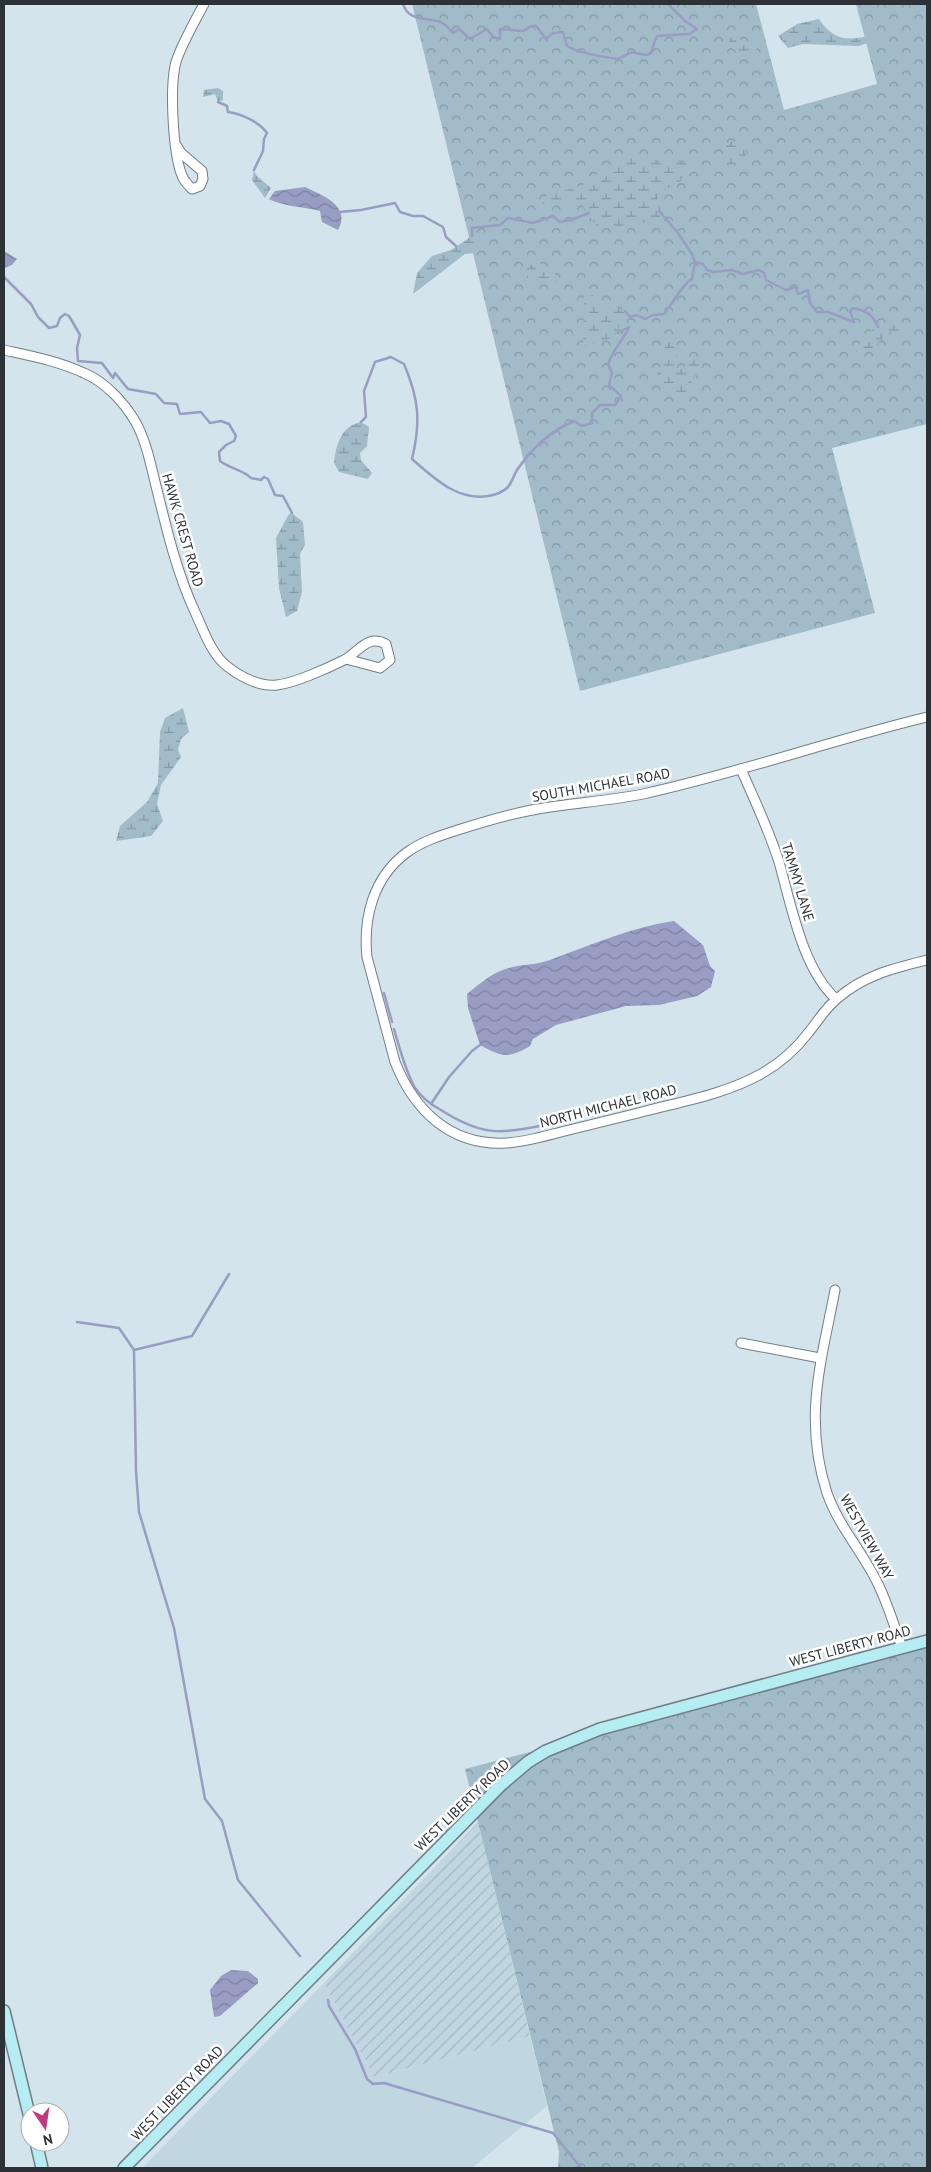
<svg xmlns="http://www.w3.org/2000/svg" width="931" height="2172" viewBox="0 0 931 2172" font-family="'PT Sans',sans-serif">
	<defs>
		<pattern id="industrial-furrows" width="10" height="10" patternUnits="userSpaceOnUse" patternTransform="scale(1.25)"><rect width="10" height="10" fill="#c0d7e2"/><path d="M-1 1l2-2M0 10L10 0M9 11l2-2" fill="none" stroke="#a5b9c2"/></pattern>
		<pattern id="forest-crowns" width="20" height="18" patternUnits="userSpaceOnUse" patternTransform="scale(1.25)"><rect width="20" height="18" fill="#a1bbc9"/><path d="M2 6a3 3 0 1 1 6 0M12 15a3 3 0 1 1 6 0" fill="none" stroke="#8399a4"/></pattern>
		<pattern id="wetland-marsh" width="20" height="14" patternUnits="userSpaceOnUse" patternTransform="scale(1.25)"><rect width="20" height="14" fill="#a1bbc9"/><path d="M1 5h8M5 5V1M11 12h8M15 12V8" fill="none" stroke="#8399a4"/></pattern>
		<pattern id="water-waves" width="16" height="10" patternUnits="userSpaceOnUse" patternTransform="scale(1.25)"><rect width="16" height="10" fill="#999dc3"/><path d="M0 5q4-4 8 0t8 0" fill="none" stroke="#7d819f"/></pattern>
	</defs>
	<rect width="100%" height="100%" fill="#d4e4ec"/>
	<path fill="#c0d7e2" d="M 324,1983 L 374,2077 L 530,2036 L 547,2106 L 472,2168 L 142,2168 Z"/>
	<path fill="url(#industrial-furrows)" d="M 478,1822 L 530,2036 L 374,2077 L 324,1983 Z"/>
	<g fill="url(#forest-crowns)">
		<path d="M 412,4 L 756,4 L 784,110 L 877,84 L 856,4 L 927,4 L 927,424 L 832,448 L 875,613 L 580,691 Z"/>
		<path d="M 927,1647 L 927,2168 L 558,2168 L 559,2152 L 465,1769 Z"/>
	</g>
	<g fill="url(#wetland-marsh)">
		<path d="M 819,19 C 834,41 847,41 872,35 L 876,40 L 859,46 L 803,44 L 788,48 L 778,36 L 797,24 Z"/>
		<path d="M 737,37 L 745,43 L 757,48 L 749,58 L 744,55 L 738,58 L 738,52 L 730,47 L 729,38 Z"/>
		<path d="M 218,88 L 223,91 L 223,100 L 218,102 L 215,94 L 203,97 L 204,90 Z"/>
		<path d="M 735,141 L 744,146 L 747,154 L 738,163 L 728,165 L 725,155 L 726,143 Z"/>
		<path d="M 631,156 L 658,162 L 686,162 L 681,181 L 657,194 L 660,217 L 637,225 L 598,228 L 580,202 L 540,204 L 543,197 L 585,184 L 613,161 Z"/>
		<path d="M 254,170 L 256,175 L 271,188 L 265,198 L 252,180 Z"/>
		<path d="M 472,236 L 477,246 L 475,253 L 465,254 L 413,294 L 417,273 L 432,256 L 451,250 Z"/>
		<path d="M 539,263 L 551,270 L 562,281 L 554,282 L 546,279 C 537,283 531,279 524,272 L 530,265 Z"/>
		<path d="M 593,295 L 605,307 L 614,306 L 625,311 C 616,339 612,341 583,345 L 584,297 Z"/>
		<path d="M 895,318 L 904,324 L 899,337 L 891,331 L 869,351 L 856,352 L 864,334 Z"/>
		<path d="M 666,332 C 674,344 680,352 676,366 L 679,371 L 694,359 L 701,366 L 684,394 L 671,391 L 665,392 L 654,382 L 664,357 Z"/>
		<path d="M 361,422 L 369,427 L 367,446 L 360,453 L 361,460 L 372,473 L 368,479 L 339,472 L 334,463 C 336,445 341,426 361,422 Z"/>
		<path d="M 292,513 L 303,522 L 305,545 L 300,554 L 302,592 L 297,611 L 286,617 L 279,588 L 276,538 L 289,514 Z"/>
		<path d="M 183,708 L 189,732 L 181,739 L 178,750 L 181,757 L 161,785 L 157,804 L 163,821 L 151,836 L 116,841 L 120,826 L 147,802 L 158,783 L 160,732 L 165,718 Z"/>
	</g>
	<g fill="url(#water-waves)">
		<path d="M 305,187 C 322,195 352,206 338,230 L 322,222 L 320,211 C 305,207 281,206 269,199 L 275,191 Z"/>
		<path d="M 4,251 L 17,259 L 12,265 L 4,268 Z"/>
		<path d="M 674,921 L 703,945 L 710,966 L 715,971 L 711,987 L 697,996 L 659,1005 L 626,1006 L 556,1025 L 533,1039 L 530,1046 C 508,1059 502,1057 480,1045 L 468,1008 L 467,994 C 479,984 493,972 509,968 C 522,964 537,965 550,960 C 590,945 632,927 674,921 Z"/>
		<path d="M 231,1970 L 248,1971 L 258,1979 L 258,1983 L 220,2016 L 214,2017 L 210,1990 L 221,1976 Z"/>
	</g>
	<g fill="none" stroke-linecap="round" stroke-linejoin="round">
		<g stroke="#999dc3" stroke-width="2.5">
			<path d="M 403,4 C 408,20 423,18 437,21 C 443,22 449,28 453,33 L 459,29 L 470,39 L 487,29 L 493,37 L 500,39 L 500,29 L 523,31 L 531,26 L 536,26 L 546,39 L 553,33 L 563,32 L 567,46 C 579,53 603,57 618,59 L 632,52 C 656,59 649,53 657,36 L 689,34 L 697,29 L 685,21 L 668,4"/>
			<path d="M 218,102 L 227,106 L 228,112 C 242,114 259,122 267,133 L 264,139 L 263,151 L 254,170"/>
			<path d="M 340,212 L 361,210 L 395,203 L 400,212 L 413,216 L 423,216 L 443,227 L 446,237 L 456,246"/>
			<path d="M 472,236 L 472,228 L 500,225 L 508,218 L 533,223 L 553,216 L 560,222 L 571,220 L 589,213"/>
			<path d="M 695,262 L 703,264 L 707,270 L 713,272 L 732,270 L 743,274 L 759,270 L 764,273 L 766,280 L 786,290 L 796,287 L 798,294 L 808,290 L 810,303 L 817,312 L 828,312 L 854,322 L 850,311 L 853,308 C 867,311 872,314 878,327"/>
			<path d="M 4,277 L 31,304 L 38,317 L 49,328 L 57,326 L 60,318 L 65,314 L 69,316 L 80,335 L 77,348 L 78,361 L 102,363 L 113,378 L 115,373 L 128,389 L 156,394 L 164,403 L 177,404 L 180,414 L 201,412 L 210,423 L 221,421 L 229,424 L 236,436 L 234,441 L 226,445 L 219,452 L 220,461 C 229,468 245,471 251,478 L 261,480 L 264,477 L 268,479 L 275,495 L 283,496 L 292,513"/>
			<path d="M 625,311 L 630,317 L 637,315 L 645,319 L 653,315 L 664,314 C 671,306 683,283 692,279 L 695,262 L 692,254 L 678,233 L 659,211"/>
			<path d="M 361,422 L 366,417 L 364,391 L 375,362 L 391,357 L 404,364 C 419,399 421,422 412,459 C 434,478 457,501 488,496 C 495,495 503,492 508,487 C 512,482 514,475 517,470 C 532,448 550,431 574,421 L 582,426 L 592,423 L 592,413 L 600,405 L 615,405 L 621,396 L 609,385 L 612,373 L 608,365 C 612,350 623,341 629,327 L 618,333"/>
			<path d="M 384,993 L 392,1022"/>
			<path d="M 394,1029 C 400,1049 405,1070 415,1088 C 421,1097 432,1105 441,1110 C 480,1135 500,1135 544,1125"/>
			<path d="M 431,1104 L 449,1077 L 472,1051 L 480,1045"/>
			<path d="M 229,1274 L 192,1336 L 134,1350 L 136,1471 L 139,1512 L 174,1628 L 205,1799 L 222,1821 L 238,1880 L 300,1956"/>
			<path d="M 77,1322 L 119,1328 L 134,1350"/>
			<path d="M 328,2000 L 329,2006 L 355,2049 L 367,2079 L 373,2084 L 384,2083 L 553,2133 L 581,2168"/>
		</g>
		<g stroke="#717e86" stroke-width="11">
			<g id="street">
				<path d="M 176,145 L 181,153 L 202,171 L 203,179 L 200,186 L 192,189 C 187,184 183,180 181,173 C 173,150 170,91 175,66 C 177,53 197,17 204,4"/>
				<path d="M 4,350 C 31,356 58,361 84,373 C 105,382 123,401 135,421 C 147,442 151,467 157,490 C 167,531 177,573 195,612 C 204,631 211,654 228,667 C 241,677 260,687 277,685 C 295,683 328,668 344,660 C 359,652 367,634 386,644 L 390,660 L 380,668 L 346,659"/>
				<path d="M 927,717 C 832,740 739,773 643,794 C 608,801 573,803 538,809 C 512,813 486,821 461,829 C 442,835 422,841 406,853 C 373,878 363,918 367,957 L 395,1062 C 414,1110 450,1146 506,1143 C 526,1142 545,1136 565,1131 C 589,1125 614,1119 638,1113 C 679,1102 723,1095 761,1074 C 779,1064 796,1049 809,1032 C 818,1021 826,1007 838,998 C 864,975 895,968 927,960"/>
				<path d="M 741,769 C 754,799 769,830 779,862 C 791,904 802,968 836,999"/>
				<path d="M 835,1290 C 821,1363 803,1419 827,1493 C 838,1525 861,1550 876,1580 C 887,1601 894,1625 902,1648"/>
				<path d="M 741,1343 L 820,1358"/>
			</g>
		</g>
		<g stroke="#717e86" stroke-width="14">
			<g id="secondary">
				<path d="M 4,2011 L 30,2118"/>
				<path d="M 36,2142 L 42,2168"/>
				<path d="M 124,2168 L 501,1785 L 528,1762 L 546,1751 L 600,1729 L 927,1641"/>
			</g>
		</g>
		<use href="#street" stroke="#fff" stroke-width="9"/>
		<use href="#secondary" stroke="#b6edf2" stroke-width="11"/>
	</g>
	<g text-anchor="middle" dominant-baseline="central" stroke-width="5" stroke-linejoin="round" paint-order="stroke">
		<g font-size="14" fill="#2b3134" stroke="#fff">
			<text transform="translate(183 530) rotate(74)">HAWK CREST ROAD</text>
			<text transform="translate(601 785) rotate(-10)">SOUTH MICHAEL ROAD</text>
			<text transform="translate(798 882) rotate(73)">TAMMY LANE</text>
			<text transform="translate(608 1106) rotate(-14)">NORTH MICHAEL ROAD</text>
			<text transform="translate(867 1537) rotate(61)">WESTVIEW WAY</text>
			<text transform="translate(850 1646) rotate(-15)">WEST LIBERTY ROAD</text>
			<text transform="translate(462 1805) rotate(-44)">WEST LIBERTY ROAD</text>
			<text transform="translate(177 2093) rotate(-46)">WEST LIBERTY ROAD</text>
		</g>
	</g>
	<rect width="931" height="2172" fill="none" stroke="#2b3134" stroke-width="10"/>
	<g transform="translate(45 2127) rotate(167)"><circle r="24" fill="#ffffff" stroke="#aaadae"/>
	<path d="M0-4L9 19L0 12L-9 19Z" fill="#c03b7d"/>
	<text y="-8" font-size="14" font-weight="bold" text-anchor="middle" fill="#2b3134">N</text>
	</g>
</svg>
